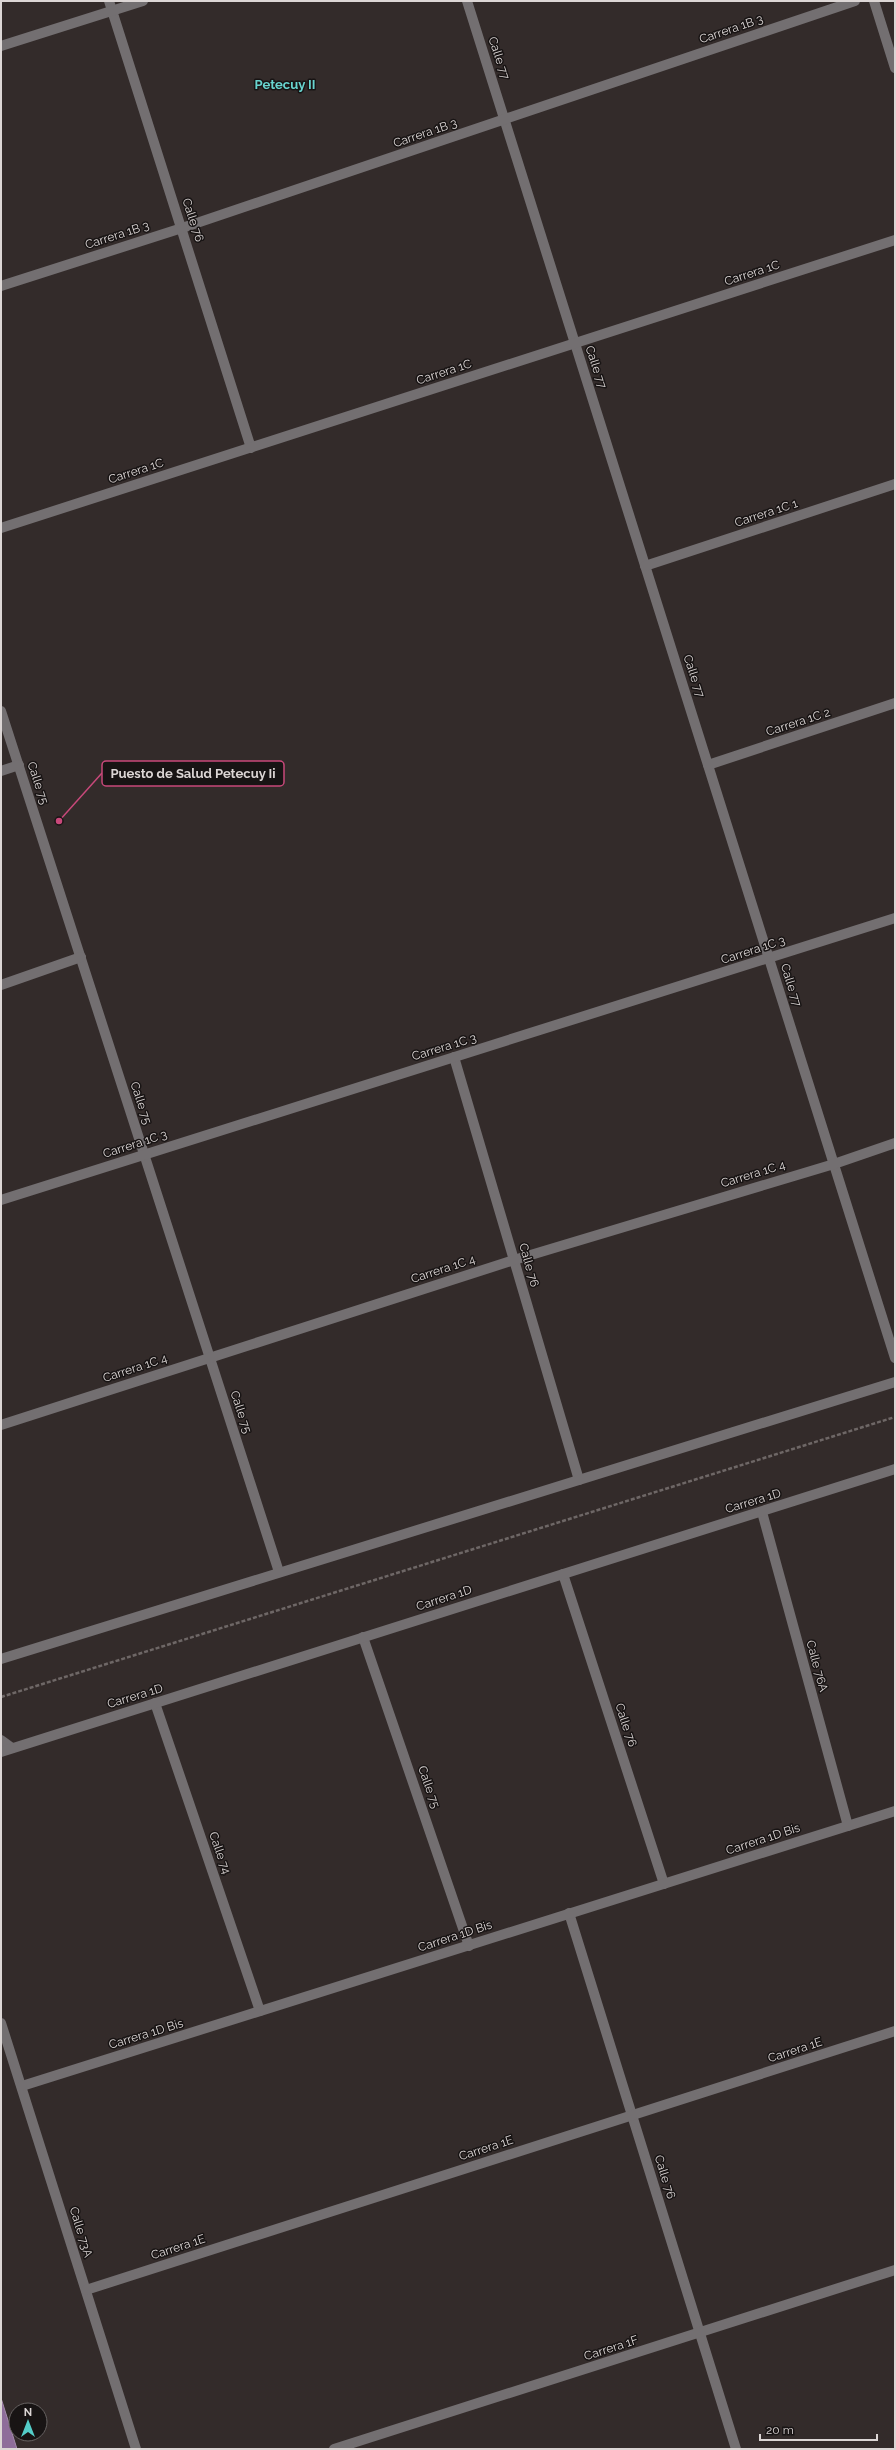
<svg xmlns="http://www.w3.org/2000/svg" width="896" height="2450" viewBox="0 0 896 2450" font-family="Raleway,sans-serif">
	<rect width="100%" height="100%" fill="#332b2a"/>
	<path fill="#8e6d9a" stroke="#a58cac" d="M 1,2398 L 17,2449 L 1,2449 Z"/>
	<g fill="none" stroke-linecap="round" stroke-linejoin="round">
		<path stroke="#6e6766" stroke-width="2.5" stroke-dasharray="4 2" stroke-linecap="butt" d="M 1,1697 L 895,1417"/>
		<g stroke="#736f71" stroke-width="10">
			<path d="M 109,1 L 251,448"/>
			<path d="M 467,1 L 895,1358"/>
			<path d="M 874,1 L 895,68"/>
			<path d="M 1,46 L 143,1"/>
			<path d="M 1,286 L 182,228 L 855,1"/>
			<path d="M 1,528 L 895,240"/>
			<path d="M 645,566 L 895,484"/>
			<path d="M 1,711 L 279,1572"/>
			<path d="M 708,765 L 895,703"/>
			<path d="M 1,771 L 19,765"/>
			<path d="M 1,985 L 81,957"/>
			<path d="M 454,1057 L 579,1480"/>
			<path d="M 1,1200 L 895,918"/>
			<path d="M 1,1425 L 514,1260 L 834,1164 L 895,1143"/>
			<path d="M 762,1512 L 848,1826"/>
			<path d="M 563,1574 L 664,1884"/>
			<path d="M 363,1637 L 469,1946"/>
			<path d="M 1,1659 L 895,1382"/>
			<path d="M 155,1703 L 260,2011"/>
			<path d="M 1,1740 L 12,1748"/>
			<path d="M 1,1752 L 895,1469"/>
			<path d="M 569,1913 L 736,2449"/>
			<path d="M 1,2023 L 136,2449"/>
			<path d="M 22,2086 L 895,1811"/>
			<path d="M 86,2290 L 895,2031"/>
			<path d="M 334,2449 L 895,2270"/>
		</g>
	</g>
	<g text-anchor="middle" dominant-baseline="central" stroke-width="3" stroke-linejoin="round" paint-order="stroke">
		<g font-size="12" fill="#dcd6d5" stroke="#181414">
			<text transform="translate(731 29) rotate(-19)">Carrera 1B 3</text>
			<text transform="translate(499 58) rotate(72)">Calle 77</text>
			<text transform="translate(425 133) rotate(-19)">Carrera 1B 3</text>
			<text transform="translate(193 220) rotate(72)">Calle 76</text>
			<text transform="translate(117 235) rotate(-18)">Carrera 1B 3</text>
			<text transform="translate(752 273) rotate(-18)">Carrera 1C</text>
			<text transform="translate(596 367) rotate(72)">Calle 77</text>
			<text transform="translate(444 372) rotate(-18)">Carrera 1C</text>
			<text transform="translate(136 471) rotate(-18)">Carrera 1C</text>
			<text transform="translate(766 513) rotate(-18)">Carrera 1C 1</text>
			<text transform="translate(694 676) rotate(72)">Calle 77</text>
			<text transform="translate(798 722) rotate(-18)">Carrera 1C 2</text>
			<text transform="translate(38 783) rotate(72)">Calle 75</text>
			<text transform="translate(753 950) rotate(-18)">Carrera 1C 3</text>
			<text transform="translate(791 985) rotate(73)">Calle 77</text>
			<text transform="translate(444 1047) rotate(-17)">Carrera 1C 3</text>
			<text transform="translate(141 1103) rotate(72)">Calle 75</text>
			<text transform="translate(135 1144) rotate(-18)">Carrera 1C 3</text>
			<text transform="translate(753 1174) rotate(-17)">Carrera 1C 4</text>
			<text transform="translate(529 1265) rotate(74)">Calle 76</text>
			<text transform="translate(443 1269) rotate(-18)">Carrera 1C 4</text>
			<text transform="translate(135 1368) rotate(-18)">Carrera 1C 4</text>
			<text transform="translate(241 1412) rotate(72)">Calle 75</text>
			<text transform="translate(753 1501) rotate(-17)">Carrera 1D</text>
			<text transform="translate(444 1598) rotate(-18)">Carrera 1D</text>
			<text transform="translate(817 1666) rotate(75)">Calle 76A</text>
			<text transform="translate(135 1696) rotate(-17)">Carrera 1D</text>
			<text transform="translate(626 1725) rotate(72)">Calle 76</text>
			<text transform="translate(429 1787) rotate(71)">Calle 75</text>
			<text transform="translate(763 1839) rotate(-18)">Carrera 1D Bis</text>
			<text transform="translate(220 1853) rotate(71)">Calle 74</text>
			<text transform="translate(455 1936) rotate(-18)">Carrera 1D Bis</text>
			<text transform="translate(146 2034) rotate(-17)">Carrera 1D Bis</text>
			<text transform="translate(795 2050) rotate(-18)">Carrera 1E</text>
			<text transform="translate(486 2148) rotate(-18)">Carrera 1E</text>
			<text transform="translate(665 2177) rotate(73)">Calle 76</text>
			<text transform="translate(81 2232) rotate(73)">Calle 73A</text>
			<text transform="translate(178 2247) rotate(-18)">Carrera 1E</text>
			<text transform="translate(611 2348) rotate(-18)">Carrera 1F</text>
		</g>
		<g font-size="13" font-weight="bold" fill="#68d4cf" stroke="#181414">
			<text x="285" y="84">Petecuy II</text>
		</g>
	</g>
	<path fill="none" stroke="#c8487a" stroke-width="1.5" d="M59 821L102 773"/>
	<circle fill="#c8487a" stroke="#181414" stroke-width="1.5" cx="59" cy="821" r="4"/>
	<rect fill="#181414" stroke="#c8487a" stroke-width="1.5" x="102" y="761" width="182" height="25" rx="4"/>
	<g font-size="13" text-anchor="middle" font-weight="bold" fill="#dcd6d5">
		<text x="193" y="778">Puesto de Salud Petecuy Ii</text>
	</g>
	<rect width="896" height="2450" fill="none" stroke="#dcd6d5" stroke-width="4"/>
	<g transform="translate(28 2422)"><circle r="19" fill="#181414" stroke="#666261"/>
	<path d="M0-3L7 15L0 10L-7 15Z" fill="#54cdc8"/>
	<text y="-6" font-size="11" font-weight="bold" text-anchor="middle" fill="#dcd6d5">N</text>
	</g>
	<path d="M760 2434v6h117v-6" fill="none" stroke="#dcd6d5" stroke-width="2"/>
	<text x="766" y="2434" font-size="12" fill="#dcd6d5" stroke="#181414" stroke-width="3" paint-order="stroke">20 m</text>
</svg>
